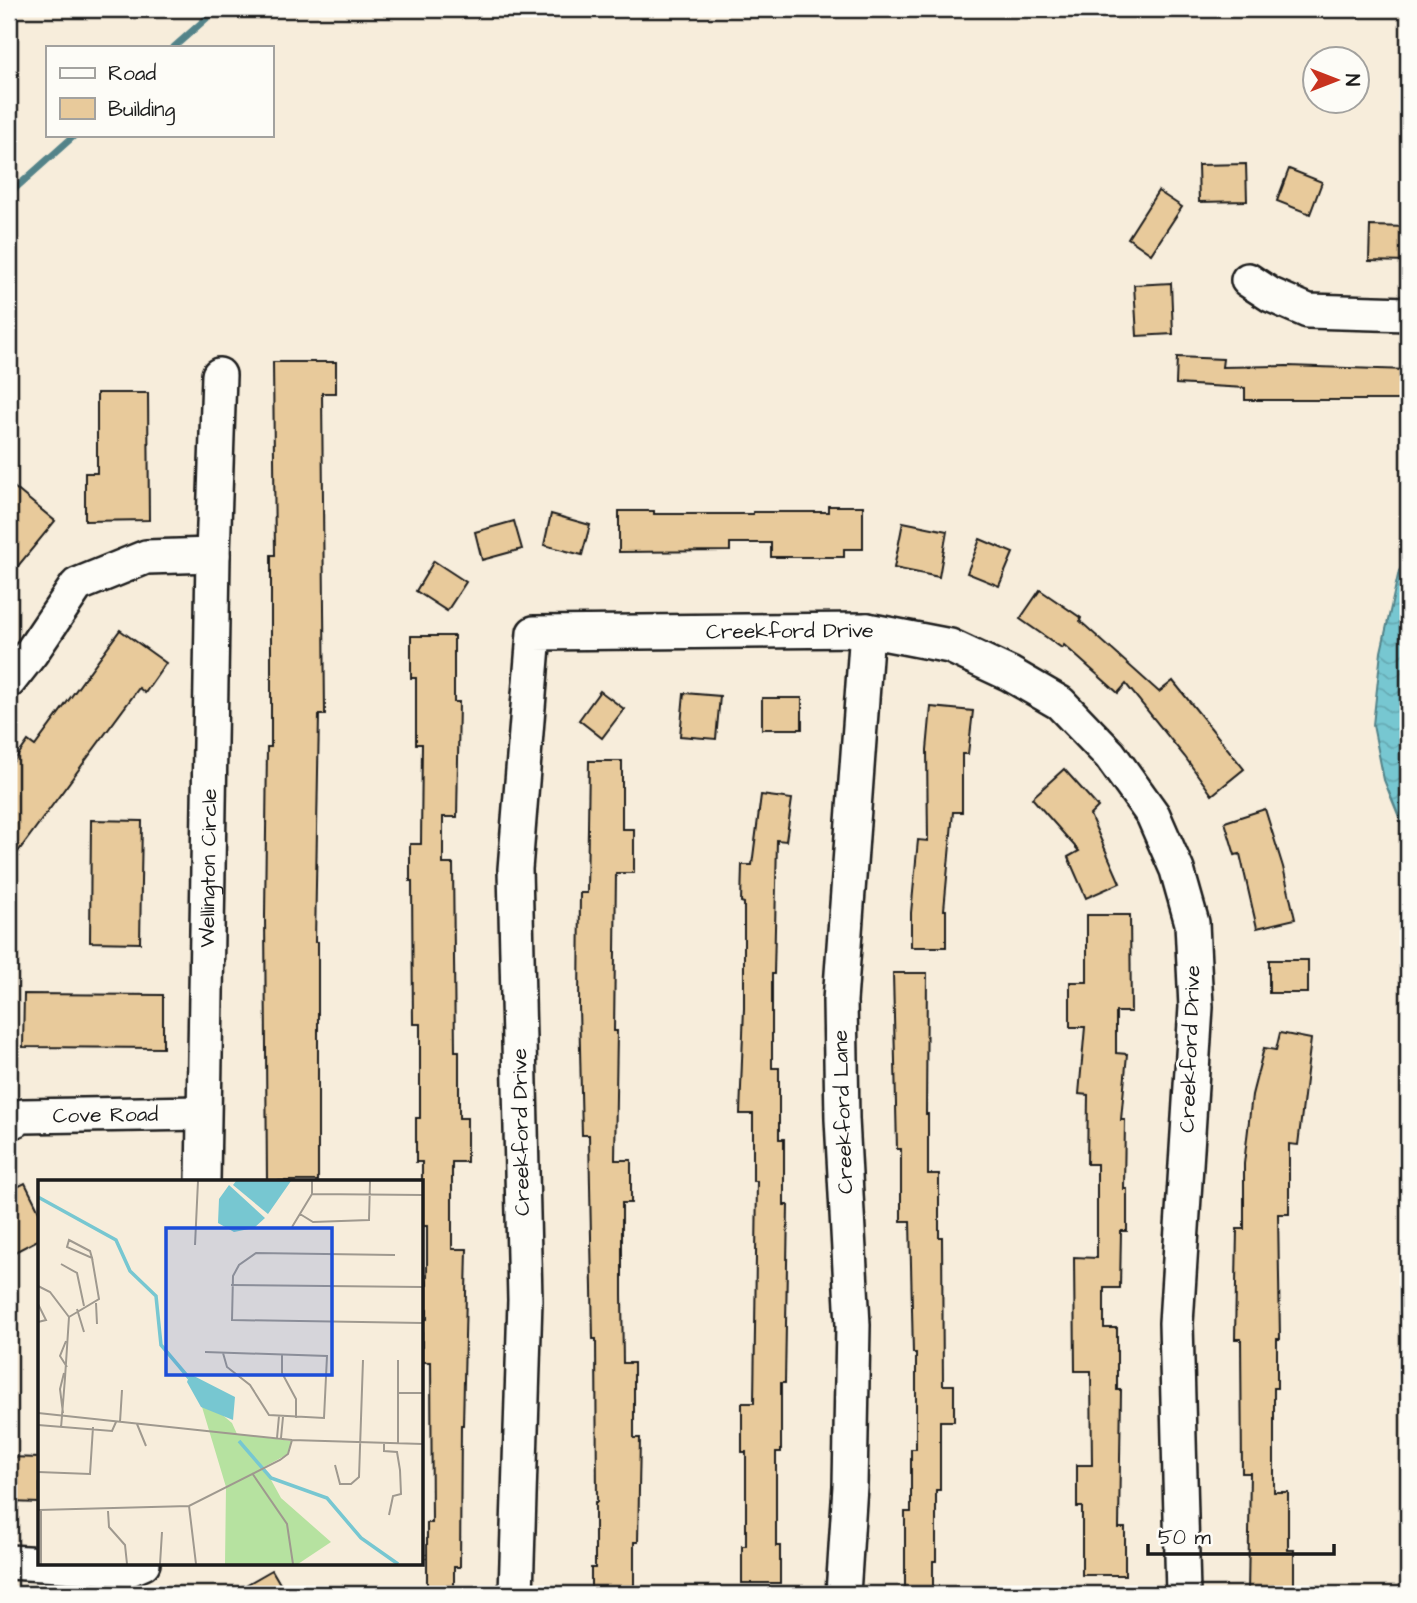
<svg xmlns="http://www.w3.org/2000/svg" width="1417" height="1603" viewBox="0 0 1417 1603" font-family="'Architects Daughter',sans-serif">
	<defs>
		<pattern id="water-waves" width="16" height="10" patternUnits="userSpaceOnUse" patternTransform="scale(1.75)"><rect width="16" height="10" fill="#77c7d1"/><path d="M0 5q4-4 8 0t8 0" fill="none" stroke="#66aab3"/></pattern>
	</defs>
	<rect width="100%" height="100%" fill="#f7eddb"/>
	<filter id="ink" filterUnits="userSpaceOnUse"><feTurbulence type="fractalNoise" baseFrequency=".0143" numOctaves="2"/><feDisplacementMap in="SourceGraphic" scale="14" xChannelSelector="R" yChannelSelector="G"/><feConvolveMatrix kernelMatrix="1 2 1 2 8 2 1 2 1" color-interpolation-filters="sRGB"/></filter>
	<g filter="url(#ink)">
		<path fill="url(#water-waves)" stroke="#538389" stroke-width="2" d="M 1408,558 L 1408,839 L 1384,780 L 1373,725 L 1381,652 L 1399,571 Z"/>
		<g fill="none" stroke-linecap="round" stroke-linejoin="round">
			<g stroke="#538389" stroke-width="7">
				<path d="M 174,47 L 217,9"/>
				<path d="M 9,194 L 75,135"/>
			</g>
		</g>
		<g fill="#e8ca9b" stroke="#1c1c1c" stroke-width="2">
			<path d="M 1246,164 L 1247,201 L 1199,202 L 1198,165 Z"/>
			<path d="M 1289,169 L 1322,182 L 1310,214 L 1277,201 Z"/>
			<path d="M 1158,191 L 1182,207 L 1151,254 L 1128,238 Z"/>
			<path d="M 1370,226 L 1408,227 L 1408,262 L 1369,261 Z"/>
			<path d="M 1171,283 L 1173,334 L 1137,336 L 1134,285 Z"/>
			<path d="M 1177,357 L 1223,359 L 1222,367 L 1287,366 L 1408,370 L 1408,400 L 1245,400 L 1245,388 L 1176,384 Z"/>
			<path d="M 273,362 L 336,362 L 336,393 L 322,393 L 325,715 L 319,715 L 315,942 L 318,942 L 318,1181 L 267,1181 L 265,916 L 267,747 L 271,747 L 271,555 L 275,555 Z"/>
			<path d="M 97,393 L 148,393 L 149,520 L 85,521 L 85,473 L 97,473 Z"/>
			<path d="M 9,483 L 55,521 L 9,577 Z"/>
			<path d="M 828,506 L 863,506 L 863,549 L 844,549 L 844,557 L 771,557 L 771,543 L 730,543 L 730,551 L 619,552 L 619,511 L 654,511 L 654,514 L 753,514 L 753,512 L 828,512 Z"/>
			<path d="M 551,514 L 590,525 L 582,555 L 544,545 Z"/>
			<path d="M 514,521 L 522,549 L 482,560 L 475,532 Z"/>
			<path d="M 903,522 L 947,531 L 939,577 L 894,568 Z"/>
			<path d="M 980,539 L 1013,553 L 999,586 L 967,573 Z"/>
			<path d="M 434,561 L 466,582 L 447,611 L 416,591 Z"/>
			<path d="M 1040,590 L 1081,618 L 1080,621 L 1159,692 L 1173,681 L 1244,769 L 1212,795 L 1185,757 L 1126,684 L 1118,693 L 1064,645 L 1062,648 L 1020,619 Z"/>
			<path d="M 120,630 L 166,663 L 145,693 L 139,688 L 9,864 L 9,768 L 28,741 L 35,746 Z"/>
			<path d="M 411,636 L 454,636 L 454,702 L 459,702 L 457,817 L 443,817 L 443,864 L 453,864 L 455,1051 L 459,1051 L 459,1118 L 467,1118 L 467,1162 L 452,1162 L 452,1249 L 467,1249 L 463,1425 L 461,1425 L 460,1567 L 454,1567 L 454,1594 L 427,1594 L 427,1523 L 432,1523 L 431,1362 L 422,1362 L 422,1319 L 427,1319 L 427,1226 L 422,1226 L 422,1162 L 416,1162 L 416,1118 L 420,1118 L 420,1024 L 413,1024 L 412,881 L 410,881 L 410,844 L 421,844 L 422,744 L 416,744 L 416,678 L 411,678 Z"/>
			<path d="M 600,691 L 624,709 L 602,738 L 579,720 Z"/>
			<path d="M 684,693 L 720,696 L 716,739 L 680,736 Z"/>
			<rect x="762" y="698" width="40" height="31"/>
			<path d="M 931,707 L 973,711 L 968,754 L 962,754 L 962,812 L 953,812 L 944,910 L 946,910 L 946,947 L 911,947 L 911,913 L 918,840 L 928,841 L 927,750 Z"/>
			<path d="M 589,761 L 622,761 L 622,829 L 634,829 L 634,873 L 616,873 L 614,1031 L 617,1031 L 615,1160 L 631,1160 L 631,1203 L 622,1203 L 622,1294 L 623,1363 L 634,1363 L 634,1438 L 640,1438 L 638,1542 L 634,1542 L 634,1594 L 591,1594 L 591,1568 L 595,1568 L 595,1502 L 597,1502 L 596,1339 L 593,1339 L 589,1135 L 582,1135 L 579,1006 L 580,893 L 587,893 Z"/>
			<path d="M 1064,769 L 1098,807 L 1090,815 L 1120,883 L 1086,898 L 1068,857 L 1079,851 L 1032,798 Z"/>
			<path d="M 761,795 L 792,799 L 786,841 L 777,840 L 774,974 L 772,974 L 772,1068 L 779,1068 L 779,1139 L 784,1139 L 784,1205 L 788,1205 L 785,1383 L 781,1383 L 781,1452 L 776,1452 L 776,1546 L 780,1546 L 780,1583 L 742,1583 L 742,1546 L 746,1546 L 746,1452 L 742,1452 L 742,1403 L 754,1403 L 757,1181 L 753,1181 L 753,1114 L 740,1114 L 744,1008 L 744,903 L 741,902 L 742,865 L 752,865 Z"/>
			<path d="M 1265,809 L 1283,867 L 1295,919 L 1257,928 L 1240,854 L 1235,855 L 1225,822 Z"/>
			<path d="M 91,820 L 142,821 L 140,943 L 90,942 Z"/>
			<path d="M 1087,915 L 1130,915 L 1131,1012 L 1116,1012 L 1116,1053 L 1127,1054 L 1121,1120 L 1125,1120 L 1124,1189 L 1127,1189 L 1127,1231 L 1121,1231 L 1120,1288 L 1104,1288 L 1104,1328 L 1117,1328 L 1117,1390 L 1121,1390 L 1119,1528 L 1125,1528 L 1125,1575 L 1082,1575 L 1082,1507 L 1077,1507 L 1077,1465 L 1092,1465 L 1091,1371 L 1075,1371 L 1074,1257 L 1097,1258 L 1097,1164 L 1087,1164 L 1088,1095 L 1079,1094 L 1085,1027 L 1070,1027 L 1070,982 L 1087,982 Z"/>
			<rect x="1269" y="960" width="39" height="33"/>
			<path d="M 893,973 L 927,973 L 926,1114 L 928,1114 L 928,1174 L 939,1174 L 939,1237 L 942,1237 L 943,1385 L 954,1385 L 954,1421 L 940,1421 L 940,1490 L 936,1490 L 936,1561 L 933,1561 L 933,1594 L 905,1594 L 905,1512 L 911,1512 L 911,1449 L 916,1449 L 916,1353 L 913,1353 L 910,1221 L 901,1221 L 901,1149 L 897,1149 Z"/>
			<path d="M 24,994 L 163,995 L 163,1048 L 23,1047 Z"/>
			<path d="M 1280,1033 L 1311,1039 L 1298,1145 L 1289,1144 L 1289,1214 L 1278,1214 L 1280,1339 L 1277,1339 L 1277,1388 L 1274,1388 L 1274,1492 L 1288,1492 L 1288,1550 L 1294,1550 L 1294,1594 L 1248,1594 L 1250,1473 L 1242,1473 L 1241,1339 L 1235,1339 L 1237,1229 L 1244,1229 L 1244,1164 L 1252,1095 L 1264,1048 L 1276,1050 Z"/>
			<path d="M 25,1183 L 40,1213 L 40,1239 L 9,1255 L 9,1191 Z"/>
			<path d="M 9,1457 L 40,1458 L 40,1503 L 9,1502 Z"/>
			<path d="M 272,1570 L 286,1594 L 230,1594 Z"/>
		</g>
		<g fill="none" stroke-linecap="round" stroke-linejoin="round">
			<g stroke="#1c1c1c" stroke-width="38">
				<g id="minor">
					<path d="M 1248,280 L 1271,295 L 1308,311 L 1408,314"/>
					<path d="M 9,681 L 31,653 L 77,585 L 146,557 L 213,555"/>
					<path id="s1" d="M 9,1123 L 23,1116 L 202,1113"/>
					<path id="s2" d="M 203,1181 L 213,555 L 219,375"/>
					<path d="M 9,1562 L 129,1569 L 143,1563"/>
					<path id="s3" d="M 516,1594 L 525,1300 L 515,869 L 534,633 L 867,630 L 950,646 L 1010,674 L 1060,703 L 1110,755 L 1153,815 L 1177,870 L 1192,923 L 1196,1007 L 1176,1323 L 1183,1594"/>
					<path d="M 843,1594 L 850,1486 L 853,1325 L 842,1119 L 840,1001 L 867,630"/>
				</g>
			</g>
			<use href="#minor" stroke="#fdfcf7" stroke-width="33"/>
		</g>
	</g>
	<g text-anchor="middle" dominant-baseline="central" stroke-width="6" stroke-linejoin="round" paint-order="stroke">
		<g font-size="21" fill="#1c1c1c" stroke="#fdfcf7">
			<text stroke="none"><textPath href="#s3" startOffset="1218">Creekford Drive</textPath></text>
			<text stroke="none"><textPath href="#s2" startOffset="313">Wellington Circle</textPath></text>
			<text transform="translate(1190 1049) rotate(-88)">Creekford Drive</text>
			<text transform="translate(843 1112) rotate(-92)">Creekford Lane</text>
			<text stroke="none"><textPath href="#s1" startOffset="98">Cove Road</textPath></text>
			<text transform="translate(521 1132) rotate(-91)">Creekford Drive</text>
		</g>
	</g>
	<g transform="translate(38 1180)">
		<rect width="385" height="385" fill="#f7eddb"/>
		<path d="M 164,227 L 175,227 L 194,243 L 199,254 L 254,261 L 250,274 L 226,287 L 243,318 L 293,362 L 260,384 L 187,384 L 188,307 Z" fill="#b6e2a0"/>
		<path d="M 198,1 L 253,1 L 230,34 L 195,5 ZM 191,5 L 227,38 L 216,48 L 196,52 L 180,43 L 181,19 ZM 152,194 L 197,217 L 195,240 L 163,227 L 149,202 Z" fill="#77c7d1"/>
		<path fill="none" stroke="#77c7d1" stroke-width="3.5" d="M 0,17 L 78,60 L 92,91 L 118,116 L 123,165 L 151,198M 201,261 L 233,298 L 289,318 L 323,358 L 360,384"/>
		<path fill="none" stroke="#9f998f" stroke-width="2" d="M 274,14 L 385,15M 262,34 L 275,42 L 331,40 L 332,1M 254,47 L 274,14 L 274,1M 31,60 L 52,71 L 54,78 L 29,67 ZM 157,65 L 160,1M 357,75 L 218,73 L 201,85 L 195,96 L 194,140 L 385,143M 23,84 L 39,93 L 46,126M 193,105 L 385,107M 0,106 L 12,112 L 31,137M 58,123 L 59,144M 0,124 L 8,140 L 0,142M 39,129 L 46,152M 28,161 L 22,176 L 29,187M 167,172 L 289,176 L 286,238 L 231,235 L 212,205 L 189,187 L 185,173M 244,174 L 244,193 L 258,219 L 258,238M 27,198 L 31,137 L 61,119 L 54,78M 360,213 L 385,213M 0,233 L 254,260 L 385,264M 25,233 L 22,209 L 26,193M 82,242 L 84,210M 99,244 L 108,266M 0,245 L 74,251 L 78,242M 23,248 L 27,198M 239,258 L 241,236M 243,258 L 245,237M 346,263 L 346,271 L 359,272 L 362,290 L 363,314 L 355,316 L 351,335M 360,263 L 360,180M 297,285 L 302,304 L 313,304 L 321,297 L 325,180M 0,292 L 52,294 L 55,247M 214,293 L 249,344 L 255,384M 151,326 L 158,384M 0,330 L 151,326 L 242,280 L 250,274 L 254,260M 70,331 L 71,347 L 87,365 L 89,384M 3,384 L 3,330M 122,384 L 124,352"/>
		<path fill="#1d4ed8" fill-opacity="0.15" stroke="#1d4ed8" stroke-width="3.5" d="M 128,48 L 294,48 L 294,195 L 128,195 Z"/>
		<rect width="385" height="385" fill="none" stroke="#1c1c1c" stroke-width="3.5"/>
	</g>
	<rect width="1417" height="1603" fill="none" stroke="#fdfcf7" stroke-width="35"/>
	<rect x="18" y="18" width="1382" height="1568" fill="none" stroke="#1c1c1c" stroke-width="2.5" filter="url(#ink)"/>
	<rect x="46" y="46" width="228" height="91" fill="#fdfcf7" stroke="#a3a29f" stroke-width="2"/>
	<rect x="60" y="68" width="35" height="10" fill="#fdfcf7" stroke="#a3a29f" stroke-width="2"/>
	<text x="108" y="80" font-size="21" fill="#1c1c1c">Road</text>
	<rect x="60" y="98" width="35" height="21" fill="#e8ca9b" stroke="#a3a29f" stroke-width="2"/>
	<text x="108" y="116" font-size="21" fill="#1c1c1c">Building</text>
	<g transform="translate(1336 80) rotate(90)"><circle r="33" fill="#fdfcf7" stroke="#a3a29f" stroke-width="2"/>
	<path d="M0-5L12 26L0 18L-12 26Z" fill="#c8321e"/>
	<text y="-10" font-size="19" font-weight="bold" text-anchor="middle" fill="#1c1c1c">N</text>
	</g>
	<path d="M1148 1544v10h186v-10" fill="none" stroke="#1c1c1c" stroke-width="3.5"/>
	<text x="1158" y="1544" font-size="21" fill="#1c1c1c" stroke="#fdfcf7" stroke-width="5" paint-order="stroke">50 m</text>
</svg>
